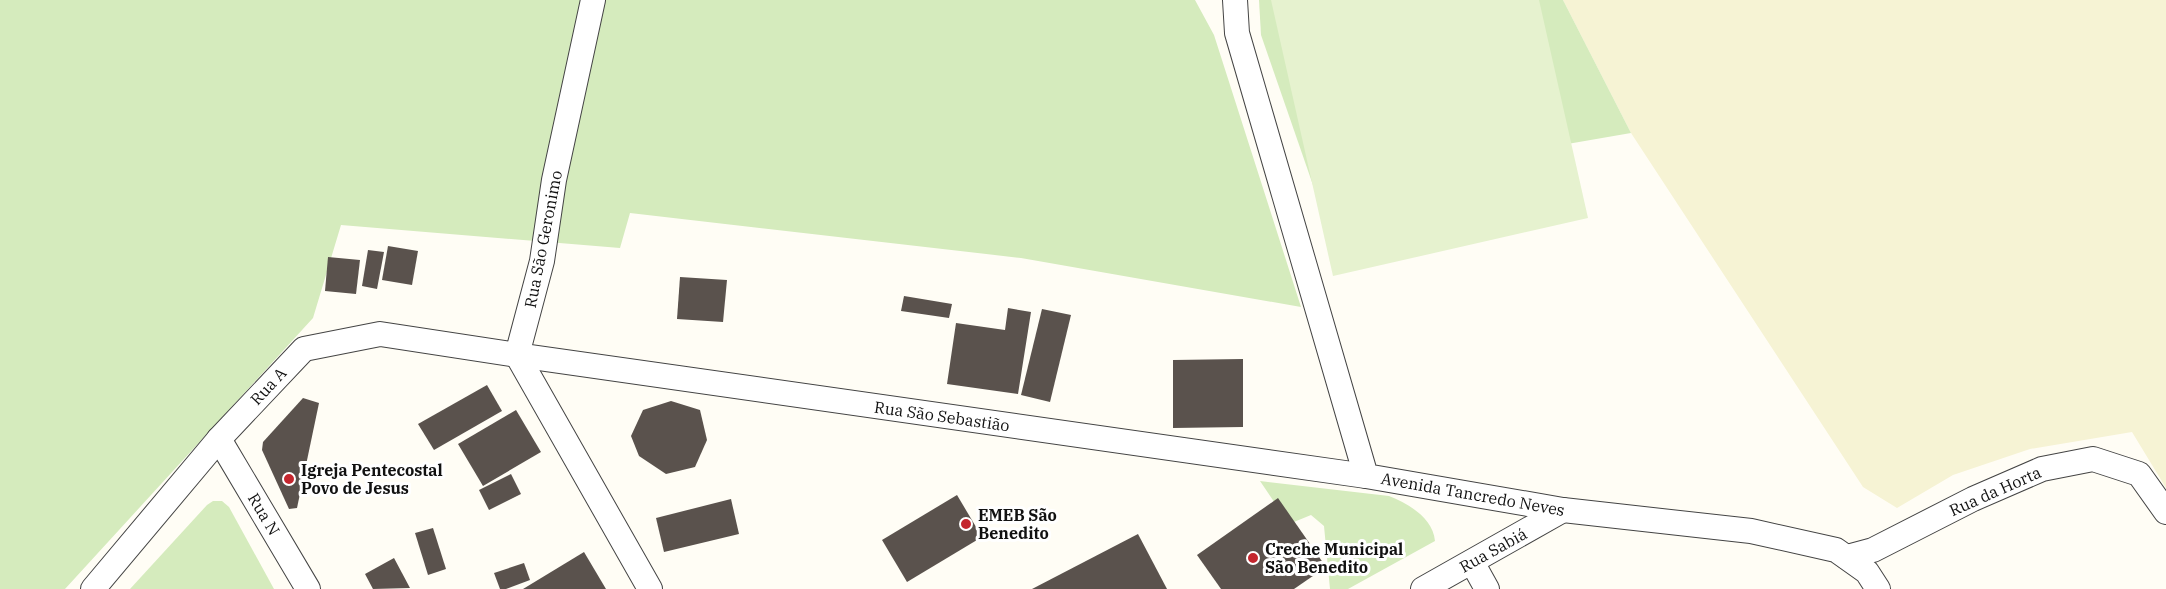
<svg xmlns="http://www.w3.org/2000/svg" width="2166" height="589" viewBox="0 0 2166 589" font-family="'IBM Plex Serif',serif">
	<rect width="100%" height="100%" fill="#fffdf5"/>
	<path fill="#f6f3d4" d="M 1563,0 L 2166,0 L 2166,488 L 2132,432 L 2030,449 L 1953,475 L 1897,508 L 1863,487 L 1631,133 Z"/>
	<g fill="#d5ebbd">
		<path d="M 0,0 L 1195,0 L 1214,35 L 1301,307 L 1021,258 L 630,213 L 620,248 L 341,225 L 313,318 L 65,589 L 0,589 Z"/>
		<path d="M 1259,0 L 1563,0 L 1631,133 L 1314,188 L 1261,35 Z"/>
		<path d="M 1260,481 L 1389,496 C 1409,504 1433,518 1435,541 L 1348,589 L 1330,589 L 1324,526 L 1311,515 L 1289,524 Z"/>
		<path d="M 213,501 L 222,501 L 229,507 L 274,589 L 130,589 L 207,505 Z"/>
	</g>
	<path fill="#e6f2cf" d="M 1271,0 L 1539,0 L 1588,218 L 1333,276 Z"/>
	<g fill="#5a524d">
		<path d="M 388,246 L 418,251 L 412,285 L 382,280 Z"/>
		<path d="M 368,250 L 384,252 L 377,289 L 362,286 Z"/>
		<path d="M 328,257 L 360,260 L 356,294 L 325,291 Z"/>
		<path d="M 680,277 L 727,280 L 723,322 L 677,319 Z"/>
		<path d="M 904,296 L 952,304 L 949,318 L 901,311 Z"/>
		<path d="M 1008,308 L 1031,312 L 1018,394 L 947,384 L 956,323 L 1005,330 Z"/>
		<path d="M 1042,309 L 1071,315 L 1050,402 L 1021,395 Z"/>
		<path d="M 1243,359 L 1243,427 L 1173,428 L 1173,360 Z"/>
		<path d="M 487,385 L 502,411 L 434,450 L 418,424 Z"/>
		<path d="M 303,398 L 319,403 L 297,508 L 289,509 L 262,450 L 263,442 Z"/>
		<path d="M 671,401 L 700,410 L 707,440 L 695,467 L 666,474 L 639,456 L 631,436 L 643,410 Z"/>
		<path d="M 516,410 L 541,452 L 483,486 L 458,444 Z"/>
		<path d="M 511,474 L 521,494 L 489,510 L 479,490 Z"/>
		<path d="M 957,495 L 982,537 L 907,582 L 882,540 Z"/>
		<path d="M 1278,498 L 1326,567 L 1294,589 L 1221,589 L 1197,555 Z"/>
		<path d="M 731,499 L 739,534 L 664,552 L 656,518 Z"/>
		<path d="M 433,528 L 446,569 L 428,575 L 415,533 Z"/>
		<path d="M 1138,534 L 1167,589 L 1032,589 Z"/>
		<path d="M 584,552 L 606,589 L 523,589 Z"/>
		<path d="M 394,558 L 410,588 L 373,589 L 365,574 Z"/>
		<path d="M 524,563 L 530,580 L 506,589 L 500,589 L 494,573 Z"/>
	</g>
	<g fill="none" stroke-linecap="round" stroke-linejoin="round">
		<g stroke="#444" stroke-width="26">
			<g id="street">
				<path d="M 593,0 L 554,180 L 542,261 L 517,355 L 650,589"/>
				<path d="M 1235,0 L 1237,33 L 1366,476 L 1563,510 L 1751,531 L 1836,550 L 1867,572 L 1878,589"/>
				<path d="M 219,439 L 308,589"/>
				<path d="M 1847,557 L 1873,550 L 1973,499 L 2042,469 L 2093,459 L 2139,474 L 2166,512"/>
				<path d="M 1472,562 L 1487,589"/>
				<path d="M 93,589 L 219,439 L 304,349 L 380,334 L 517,355 L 1366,476"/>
				<path d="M 1423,589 L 1563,510"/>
			</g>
		</g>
		<use href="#street" stroke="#fff" stroke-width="24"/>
	</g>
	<g fill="#c4262e" stroke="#fff" stroke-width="2">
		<circle cx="289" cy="479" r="6"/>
		<circle cx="966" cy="524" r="6"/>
		<circle cx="1253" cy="558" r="6"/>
	</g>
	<g text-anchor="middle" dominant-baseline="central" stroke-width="6" stroke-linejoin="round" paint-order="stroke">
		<g font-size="16" fill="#111" stroke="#fff">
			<text transform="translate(543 239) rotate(-79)">Rua São Geronimo</text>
			<text transform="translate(268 386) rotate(-47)">Rua A</text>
			<text transform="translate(942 416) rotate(8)">Rua São Sebastião</text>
			<text transform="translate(1995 491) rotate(-24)">Rua da Horta</text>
			<text transform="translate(1473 494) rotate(10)">Avenida Tancredo Neves</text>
			<text transform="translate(264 514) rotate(59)">Rua N</text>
			<text transform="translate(1493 550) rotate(-29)">Rua Sabiá</text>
		</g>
		<g font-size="16" font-weight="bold" fill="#111" stroke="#fff" text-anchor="start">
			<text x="301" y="470">Igreja Pentecostal<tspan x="301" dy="18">Povo de Jesus</tspan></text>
			<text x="978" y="515">EMEB São<tspan x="978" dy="18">Benedito</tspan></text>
			<text x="1265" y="549">Creche Municipal<tspan x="1265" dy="18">São Benedito</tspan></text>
		</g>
	</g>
</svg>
